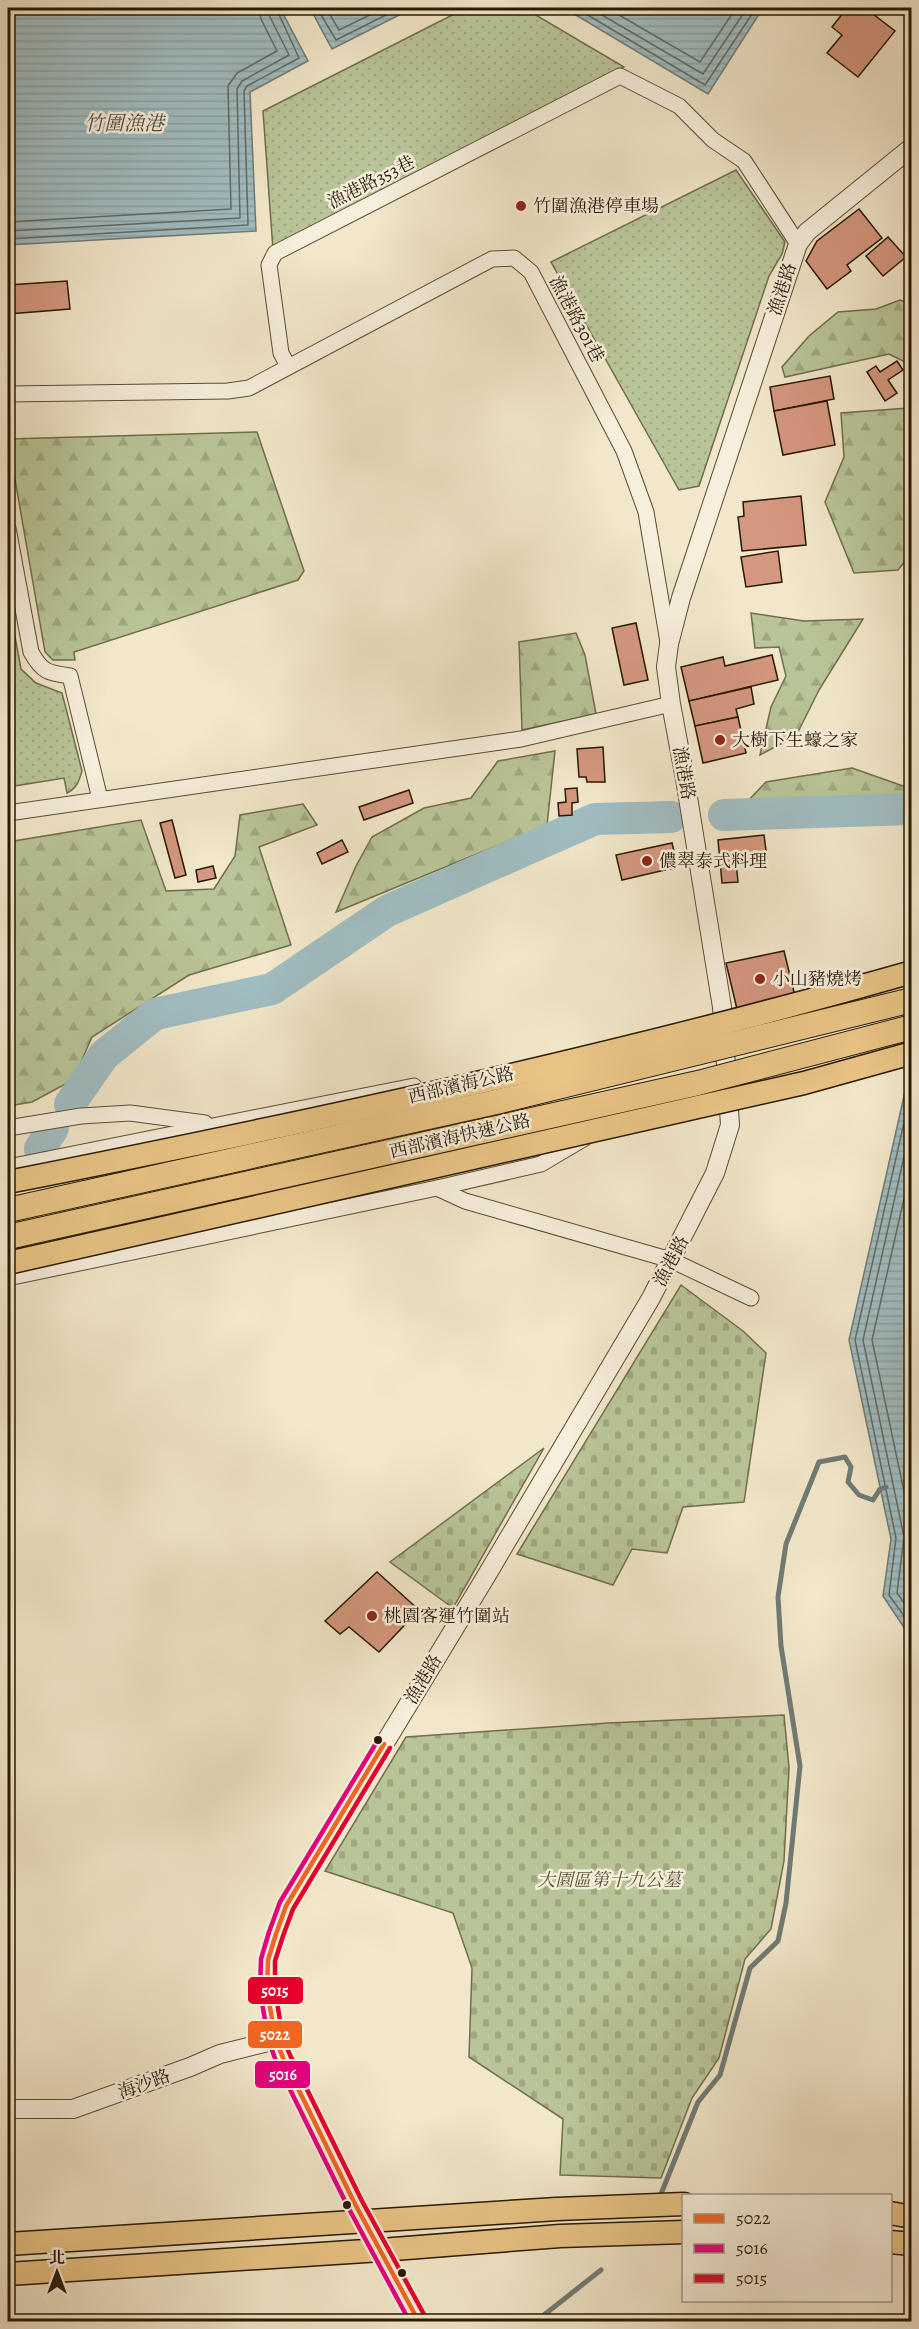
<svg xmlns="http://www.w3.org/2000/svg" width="919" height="2329" viewBox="0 0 919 2329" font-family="Alegreya,'Noto Serif TC',serif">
	<defs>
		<pattern id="forest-firs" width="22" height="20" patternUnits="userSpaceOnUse" patternTransform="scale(1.5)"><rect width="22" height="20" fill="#b9c598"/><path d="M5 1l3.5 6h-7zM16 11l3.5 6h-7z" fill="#9fa881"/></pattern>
		<pattern id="cemetery-stones" width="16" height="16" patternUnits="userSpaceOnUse" patternTransform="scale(1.5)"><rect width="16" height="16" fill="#b9c598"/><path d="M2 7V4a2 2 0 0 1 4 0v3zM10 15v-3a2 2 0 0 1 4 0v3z" fill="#9fa881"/></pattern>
		<pattern id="park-dots" width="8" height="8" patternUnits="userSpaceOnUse" patternTransform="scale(1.5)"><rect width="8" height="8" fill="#b9c598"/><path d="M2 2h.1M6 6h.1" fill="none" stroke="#9fa881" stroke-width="1.8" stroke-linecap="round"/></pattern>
		<pattern id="water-rules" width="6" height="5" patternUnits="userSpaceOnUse" patternTransform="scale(1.5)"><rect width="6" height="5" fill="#a0bdc2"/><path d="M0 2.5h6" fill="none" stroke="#8aa2a5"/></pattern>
	</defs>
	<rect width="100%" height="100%" fill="#f2e7ca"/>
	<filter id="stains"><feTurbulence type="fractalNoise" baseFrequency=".00333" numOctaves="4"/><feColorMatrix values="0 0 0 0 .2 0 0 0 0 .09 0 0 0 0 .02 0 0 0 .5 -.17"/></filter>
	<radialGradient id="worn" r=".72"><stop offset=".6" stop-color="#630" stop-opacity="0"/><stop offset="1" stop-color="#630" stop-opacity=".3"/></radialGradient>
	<g fill="url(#forest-firs)" stroke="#706e4d" stroke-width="1.5">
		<path d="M 900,300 L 911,304 L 911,365 L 889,354 L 785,377 L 782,367 L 809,336 L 838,312 L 876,309 Z"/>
		<path d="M 911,385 L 911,554 L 898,570 L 854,573 L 825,502 L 844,457 L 841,413 L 908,408 Z"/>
		<path d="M 257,432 L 304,571 L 298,580 L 74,652 L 75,660 L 53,660 L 45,652 L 8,439 Z"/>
		<path d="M 751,613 L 804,621 L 863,619 L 819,690 L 796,736 L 760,755 L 771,707 L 786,676 L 779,647 L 755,648 Z"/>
		<path d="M 576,633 L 585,655 L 596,714 L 522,730 L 519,642 Z"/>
		<path d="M 555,751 L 547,825 L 336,912 L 356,866 L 372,837 L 424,808 L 471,798 L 498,761 Z"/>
		<path d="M 852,768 L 906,787 L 904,801 L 744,805 L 766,782 Z"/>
		<path d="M 303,804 L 317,825 L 259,847 L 291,945 L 189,975 L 92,1037 L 73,1080 L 32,1102 L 8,1106 L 8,988 L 14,985 L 8,963 L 8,842 L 141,820 L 166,891 L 214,889 L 235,856 L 240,815 Z"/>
	</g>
	<g fill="url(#cemetery-stones)" stroke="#706e4d" stroke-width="1.5">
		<path d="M 681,1285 L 743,1331 L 766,1353 L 744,1502 L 683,1507 L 667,1553 L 632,1549 L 613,1585 L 517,1554 Z"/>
		<path d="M 544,1448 L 453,1608 L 390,1562 Z"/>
		<path d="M 784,1715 L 789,1768 L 784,1861 L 771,1929 L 745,1959 L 719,2058 L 692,2098 L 661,2178 L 560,2175 L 563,2119 L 469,2057 L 472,1968 L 453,1913 L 325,1871 L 406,1737 L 608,1723 Z"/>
	</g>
	<g fill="url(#park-dots)" stroke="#706e4d" stroke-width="1.5">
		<path d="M 466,8 L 524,8 L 624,67 L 273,250 L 263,111 Z"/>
		<path d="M 736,170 L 785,242 L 782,254 L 769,276 L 699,486 L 679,490 L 551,262 Z"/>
		<path d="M 8,599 L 21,669 L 36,683 L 62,693 L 82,771 C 79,781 77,788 67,793 L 64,778 L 8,787 Z"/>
	</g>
	<g fill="url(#water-rules)" stroke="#707b75" stroke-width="1.5">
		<path d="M 8,8 L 280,8 L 308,61 L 250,92 L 256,231 L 8,245 Z"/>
		<path d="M 310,8 L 413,8 L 332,49 Z"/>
		<path d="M 564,8 L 763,8 L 708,94 Z"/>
		<path d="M 911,1065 L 911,1638 L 883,1596 L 891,1539 L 849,1340 Z"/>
	</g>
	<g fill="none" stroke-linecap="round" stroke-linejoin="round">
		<g stroke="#646a62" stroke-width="1.5">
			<path d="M 317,8 L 336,40 L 400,8"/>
			<path d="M 326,8 L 339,30 L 384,8"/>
			<path d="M 576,8 L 705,85 L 756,8"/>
			<path d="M 590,8 L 703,74 L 747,8"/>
			<path d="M 607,8 L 700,62 L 736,8"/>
			<path d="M 8,222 L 231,209 L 228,86 L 237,73 L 277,51 L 261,19 L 259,8"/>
			<path d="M 8,231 L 240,218 L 237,89 L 242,81 L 289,55 L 269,15 L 268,8"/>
			<path d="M 8,239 L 248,225 L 244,91 L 247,86 L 299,58 L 276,8"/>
			<path d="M 912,1087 L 855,1340 L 896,1538 L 889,1595 L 912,1627"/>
			<path d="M 912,1121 L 863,1340 L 904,1537 L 897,1593 L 912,1614"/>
			<path d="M 912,1163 L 872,1340 L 912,1529"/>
		</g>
		<g stroke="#707b75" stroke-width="5">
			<path d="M 659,2199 L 698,2102 L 720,2075 L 750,1968 L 778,1941 L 786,1903 L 800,1766 L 781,1646 L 778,1597 L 786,1544 L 819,1462 L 845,1457 L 851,1467 L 848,1482 L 859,1495 L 873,1500 L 880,1489 L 886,1487"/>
			<path d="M 535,2322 L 601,2270"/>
		</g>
		<g stroke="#a0bdc2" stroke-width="32">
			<path d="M 724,815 L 912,809"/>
			<path d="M 70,1104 L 104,1055 L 155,1014 L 272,989 L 387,911 L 595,819 L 671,817"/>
			<path d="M 40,1149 L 53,1128"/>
		</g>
	</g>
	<g fill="#d4977f" stroke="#281802" stroke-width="1.5">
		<path d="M 847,8 L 865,8 L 895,31 L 858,77 L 827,53 L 842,35 L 832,27 Z"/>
		<path d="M 859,209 L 882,238 L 847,265 L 851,271 L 827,289 L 806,261 L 817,241 Z"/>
		<path d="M 888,237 L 906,257 L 883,276 L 866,256 Z"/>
		<path d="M 67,281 L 70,309 L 8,314 L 11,323 L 8,338 L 8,285 Z"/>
		<path d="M 897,361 L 903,370 L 888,380 L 897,393 L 885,401 L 867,372 L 876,366 L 880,372 Z"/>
		<path d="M 830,376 L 834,399 L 774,411 L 770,387 Z"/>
		<path d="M 827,401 L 835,445 L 783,455 L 774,411 Z"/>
		<path d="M 801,496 L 806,545 L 742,551 L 738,517 L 744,516 L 743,502 Z"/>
		<path d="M 778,551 L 782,582 L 746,587 L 741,557 Z"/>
		<path d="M 636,623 L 648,680 L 624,685 L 612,628 Z"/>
		<path d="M 772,655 L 778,680 L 689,701 L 681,667 L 723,657 L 725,666 Z"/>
		<path d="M 751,687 L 754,704 L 736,709 L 738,717 L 695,726 L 689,701 Z"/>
		<path d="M 738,717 L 746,753 L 703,763 L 695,726 Z"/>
		<path d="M 603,747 L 605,782 L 587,782 L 586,777 L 579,777 L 577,749 Z"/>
		<path d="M 577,788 L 578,802 L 572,803 L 572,815 L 559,816 L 558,803 L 566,802 L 565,789 Z"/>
		<path d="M 409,790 L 413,803 L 364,820 L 359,807 Z"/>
		<path d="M 172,820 L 186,875 L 175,878 L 160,823 Z"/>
		<path d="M 764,835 L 767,858 L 736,862 L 738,882 L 722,883 L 718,840 Z"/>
		<path d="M 342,840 L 348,852 L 322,864 L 317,853 Z"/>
		<path d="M 672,843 L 678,867 L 622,880 L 616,855 Z"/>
		<path d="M 213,866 L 216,878 L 198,882 L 196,870 Z"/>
		<path d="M 784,951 L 795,996 L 737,1009 L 726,963 Z"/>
		<path d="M 377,1572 L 419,1610 L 379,1652 L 349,1627 L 340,1634 L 325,1621 Z"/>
	</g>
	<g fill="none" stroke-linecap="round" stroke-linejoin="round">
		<g stroke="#5a4c34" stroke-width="17">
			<g id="minor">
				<path d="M 288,366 L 281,353 L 269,265 L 275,253 L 620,76 L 679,106 L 713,140 L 744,161 L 798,244"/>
				<path d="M 8,394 L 228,391 L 249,388 L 492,259 L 514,258 L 531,272 L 624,451 L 646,512 L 668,642"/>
				<path d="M 8,528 L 31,652 C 42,672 48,673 70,676 L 100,799"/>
				<path d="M 8,813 L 521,739 L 671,704"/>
				<path d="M 8,1128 L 81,1116 L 130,1113 L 205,1123"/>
				<path d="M 8,1167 L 414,1086"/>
				<path d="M 437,1188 L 465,1201 L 671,1260 L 751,1298"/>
				<path d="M 8,1278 L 437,1188 L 541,1164 L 585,1138"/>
			</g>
		</g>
		<g stroke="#5a4c34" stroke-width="20">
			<g id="tertiary">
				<path d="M 8,2109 L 73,2109 L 190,2067 L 220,2054 L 276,2040"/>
				<path d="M 419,2322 L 355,2204 L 283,2058 C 271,2028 263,1993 268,1960 C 271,1942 280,1924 286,1906 L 485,1578 L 651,1298 L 715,1173 L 730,1125 L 722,1007 L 685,779 L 671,704 L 666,667 L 669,644 L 681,598 L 798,244 L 807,232 L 912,147"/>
			</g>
		</g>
		<g stroke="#281802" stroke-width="25">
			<g id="primary">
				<path d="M 890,2213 L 912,2217"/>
				<path d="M 890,2242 L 912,2244"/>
				<path d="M 8,2244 L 557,2209 L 684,2204"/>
				<path d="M 8,2274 L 381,2250 L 560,2236 L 684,2232"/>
			</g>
		</g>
		<use href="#minor" stroke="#f7efdd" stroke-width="15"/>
		<use href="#tertiary" stroke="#f7efdd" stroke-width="18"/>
		<use href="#primary" stroke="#e9c485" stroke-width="22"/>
		<g stroke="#281802" stroke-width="25" stroke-linecap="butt">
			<g id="primary-bridge">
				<path d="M 8,1182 C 311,1122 614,1057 912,972"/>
				<path d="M 8,1263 L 804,1083 L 912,1053"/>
			</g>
		</g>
		<g stroke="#281802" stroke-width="26" stroke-linecap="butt">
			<g id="trunk-bridge">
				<path d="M 8,1210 L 496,1102 L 912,1000"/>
				<path d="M 8,1237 L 698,1083 L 912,1027"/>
			</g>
		</g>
		<use href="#primary-bridge" stroke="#e9c485" stroke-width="22"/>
		<use href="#trunk-bridge" stroke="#e9c485" stroke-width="24"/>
		<g stroke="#f7efdd" stroke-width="9">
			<path id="bus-1" d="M 384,1744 L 286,1906 L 276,1934 L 268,1960 L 267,1991 L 276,2040 L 283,2058 L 355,2204 L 419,2322"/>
		</g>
		<g stroke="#f7efdd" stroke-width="9">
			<path id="bus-2" d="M 378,1740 L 280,1902 L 269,1932 L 261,1959 L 260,1992 L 269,2042 L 276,2061 L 348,2207 L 410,2322"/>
		</g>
		<g stroke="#f7efdd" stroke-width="9">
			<path id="bus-3" d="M 390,1748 L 293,1909 L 283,1936 L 275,1961 L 275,1990 L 283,2038 L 290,2055 L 362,2201 L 426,2318"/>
		</g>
		<use href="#bus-1" stroke="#f26522" stroke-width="4.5"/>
		<use href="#bus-2" stroke="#e5007d" stroke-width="4.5"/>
		<use href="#bus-3" stroke="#e4002b" stroke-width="4.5"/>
	</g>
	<g fill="#8f2418" stroke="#f7efdd" stroke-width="2">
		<circle cx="521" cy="206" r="6"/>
		<circle cx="720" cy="740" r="6"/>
		<circle cx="647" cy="861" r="6"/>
		<circle cx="760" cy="979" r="6"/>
		<circle cx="372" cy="1616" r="6"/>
	</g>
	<g fill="#281802" stroke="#f7efdd" stroke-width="2">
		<circle cx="378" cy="1740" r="5"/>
		<circle cx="347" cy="2205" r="5"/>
		<circle cx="402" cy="2273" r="5"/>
	</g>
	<g text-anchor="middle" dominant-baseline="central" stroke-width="5" stroke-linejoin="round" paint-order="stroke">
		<g font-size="18" fill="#281802" stroke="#f7efdd">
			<text transform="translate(371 182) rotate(-27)">漁港路353巷</text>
			<text transform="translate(782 289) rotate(-72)">漁港路</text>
			<text transform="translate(577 319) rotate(62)">漁港路301巷</text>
			<text transform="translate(684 773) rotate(80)">漁港路</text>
			<text transform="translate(461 1085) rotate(-13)">西部濱海公路</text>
			<text transform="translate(460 1136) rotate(-13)">西部濱海快速公路</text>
			<text transform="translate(671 1261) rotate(-62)">漁港路</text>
			<text transform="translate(423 1679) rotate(-59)">漁港路</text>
			<text transform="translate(144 2084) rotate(-20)">海沙路</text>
		</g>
		<g font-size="18" fill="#281802" stroke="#f7efdd" text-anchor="start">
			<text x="533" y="206">竹圍漁港停車場</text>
			<text x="732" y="740">大樹下生蠔之家</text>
			<text x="659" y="861">儂翠泰式料理</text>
			<text x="772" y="979">小山豬燒烤</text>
			<text x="384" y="1616">桃園客運竹圍站</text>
		</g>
		<g font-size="18" font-style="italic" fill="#5b5536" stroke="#f7efdd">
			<text x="609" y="1880">大園區第十九公墓</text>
		</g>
		<g font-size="20" font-style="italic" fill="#525245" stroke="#f7efdd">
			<text x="124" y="123">竹圍漁港</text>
		</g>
	</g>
	<g stroke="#f7efdd" stroke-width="2">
		<rect x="247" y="1976" width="57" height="29" rx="6" fill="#e4002b"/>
		<rect x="247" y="2020" width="56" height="29" rx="6" fill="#f26522"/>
		<rect x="254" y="2060" width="57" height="29" rx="6" fill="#e5007d"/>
	</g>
	<g font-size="16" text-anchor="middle" font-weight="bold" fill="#fff">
		<text x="275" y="1996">5015</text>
		<text x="275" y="2040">5022</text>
		<text x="283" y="2080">5016</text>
	</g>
	<rect width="919" height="2329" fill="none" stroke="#f2e7ca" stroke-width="30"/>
	<rect x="9" y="9" width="901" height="2311" fill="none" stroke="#281802" stroke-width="3"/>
	<rect x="15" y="15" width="889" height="2299" fill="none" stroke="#281802" stroke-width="1.5"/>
	<rect x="682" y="2194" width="210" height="108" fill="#f7efdd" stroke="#a49985" stroke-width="1.5"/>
	<rect x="694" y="2214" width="30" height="9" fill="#f26522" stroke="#a49985" stroke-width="1.5"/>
	<text x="736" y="2224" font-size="18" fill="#281802">5022</text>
	<rect x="694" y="2244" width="30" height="9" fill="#e5007d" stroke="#a49985" stroke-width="1.5"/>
	<text x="736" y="2254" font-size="18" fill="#281802">5016</text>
	<rect x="694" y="2274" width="30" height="9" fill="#e4002b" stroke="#a49985" stroke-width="1.5"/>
	<text x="736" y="2284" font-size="18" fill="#281802">5015</text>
	<g transform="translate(57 2272)" stroke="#f7efdd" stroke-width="4.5" paint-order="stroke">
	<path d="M0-4.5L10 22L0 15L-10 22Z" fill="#281802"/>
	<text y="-9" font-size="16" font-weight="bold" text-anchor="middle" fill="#281802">北</text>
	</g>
	<rect width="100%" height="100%" filter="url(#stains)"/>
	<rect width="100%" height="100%" fill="url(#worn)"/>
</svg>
